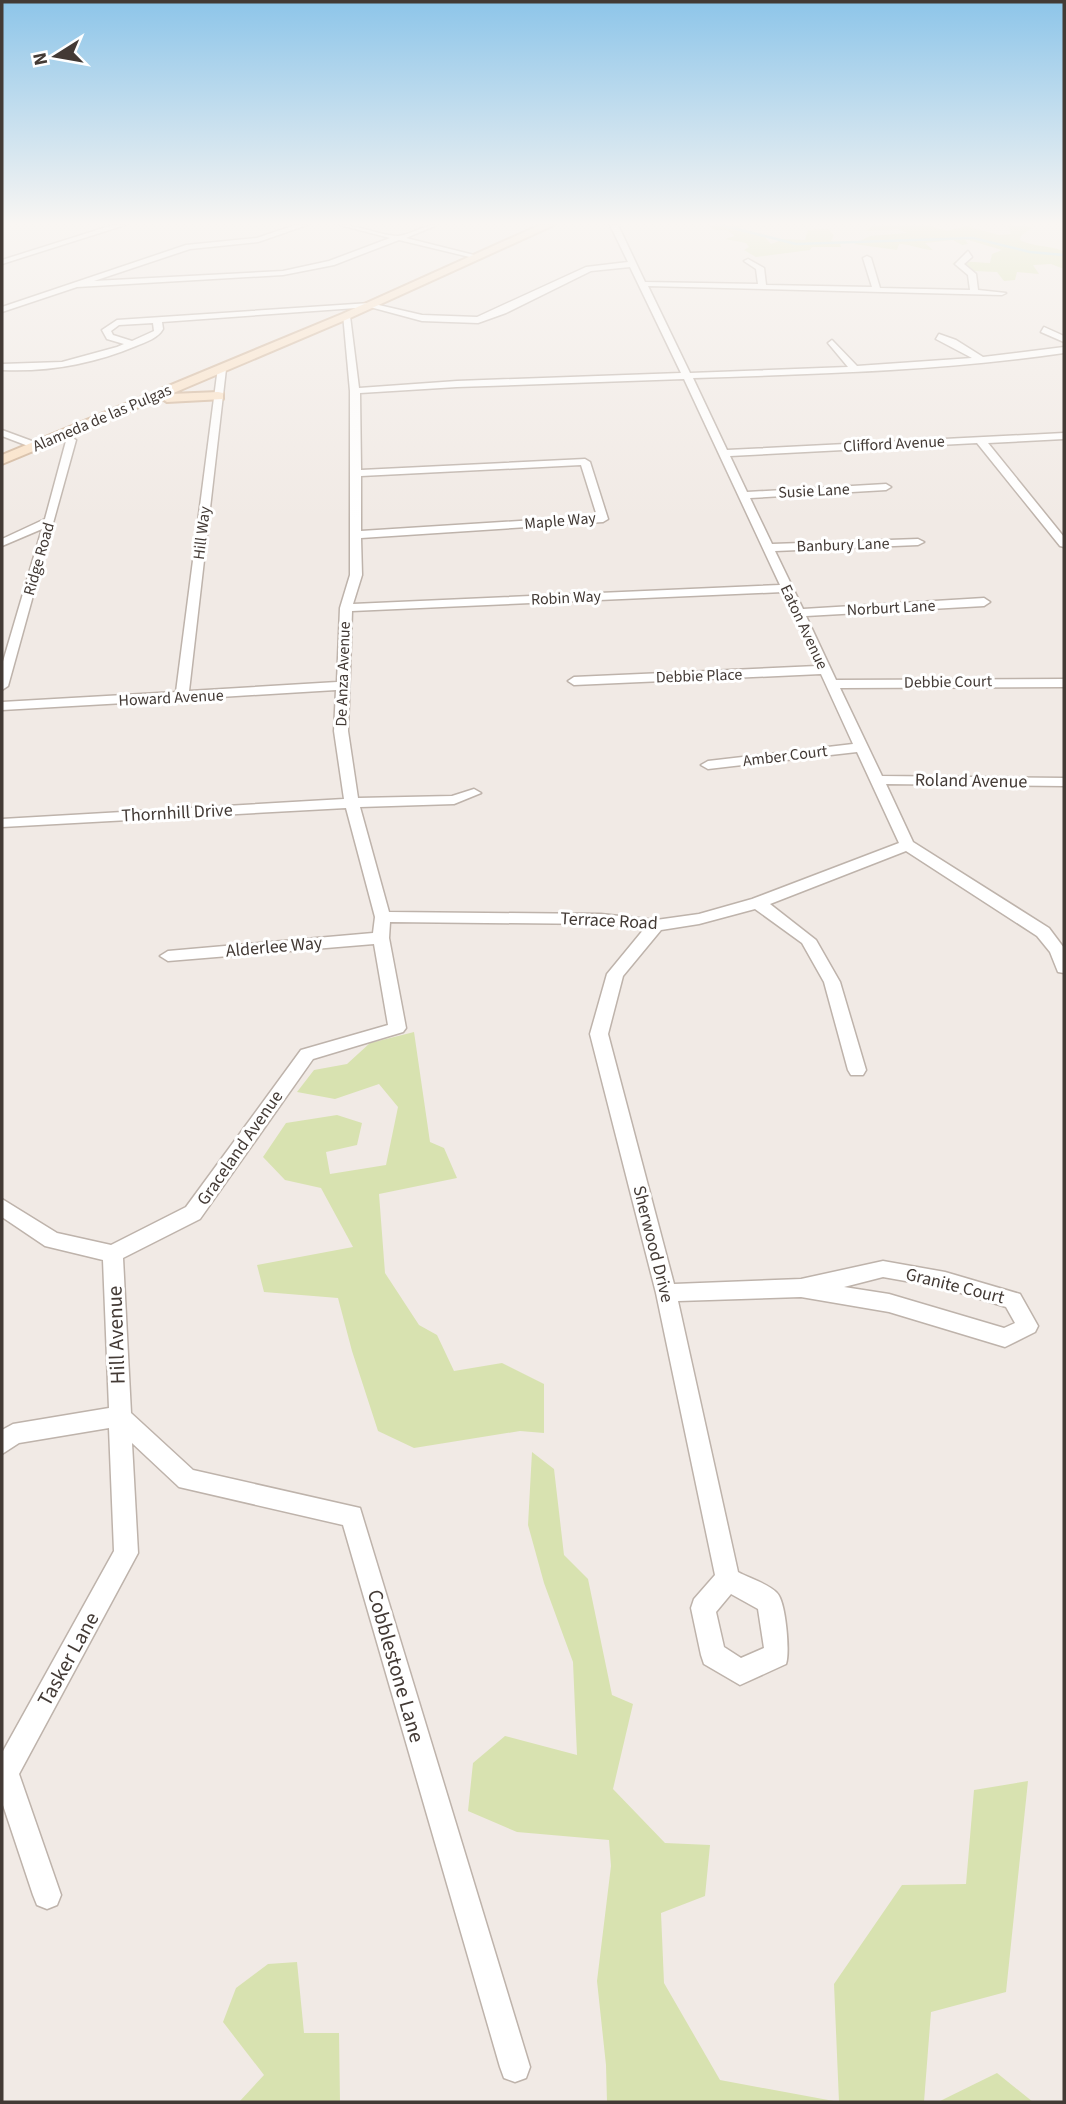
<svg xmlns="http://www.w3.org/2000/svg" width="1066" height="2104" viewBox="0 0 1066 2104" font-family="'Source Sans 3',sans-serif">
	<rect width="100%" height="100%" fill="#f1eae5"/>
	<g fill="#d8e2b0">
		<path d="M 701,225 L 749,225 L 737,228 L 762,234 L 771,244 L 784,239 L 805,240 L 808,230 L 828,229 L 834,235 L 831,241 L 840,243 L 841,247 L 812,247 L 810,250 L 756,257 L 744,250 L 749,247 L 746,243 L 725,239 L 735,236 L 727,230 L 715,230 L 710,226 Z"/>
		<path d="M 872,225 L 927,225 L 947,231 L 966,226 L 999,235 L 1011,234 L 1009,227 L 1006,225 L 1032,227 L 1021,236 L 1020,240 C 1033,247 1049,245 1063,251 L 1064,269 L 1051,264 L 1033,265 L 1039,274 L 1017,272 L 1015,280 L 1004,281 L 997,272 L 974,271 L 952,264 L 956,261 L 990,263 L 992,254 L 1002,250 L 965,239 L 968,244 L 962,245 L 953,240 L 925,243 L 933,250 C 921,250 912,244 899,244 L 897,250 L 854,244 L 870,236 L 907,233 L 898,229 L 867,231 Z"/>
		<path d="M 414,1032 L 430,1142 L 444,1148 L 457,1178 L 379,1194 L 385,1273 L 419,1325 L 437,1335 L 454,1371 L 502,1363 L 544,1384 L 544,1433 L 520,1431 L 414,1448 L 378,1431 L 352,1351 L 338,1298 L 264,1292 L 257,1265 L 353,1247 L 321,1188 L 285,1180 L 263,1157 L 286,1123 L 337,1115 L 362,1123 L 357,1145 L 326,1152 L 330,1174 L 386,1165 L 398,1107 L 379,1084 L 335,1099 L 297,1092 L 314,1070 L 347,1064 L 370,1043 Z"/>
		<path d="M 532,1452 L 554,1469 L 564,1555 L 588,1579 L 612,1695 L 633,1704 L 613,1789 L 665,1843 L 710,1845 L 705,1896 L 661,1913 L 664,1983 L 720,2080 L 839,2102 L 834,1984 L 902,1885 L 966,1884 L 974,1790 L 1028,1781 L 1006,1992 L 931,2012 L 924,2102 L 607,2102 L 606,2065 L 597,1981 L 611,1866 L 609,1840 L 517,1832 L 468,1811 L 473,1763 L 505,1736 L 577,1755 L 573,1662 L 544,1583 L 528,1525 Z"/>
		<path d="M 297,1962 L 304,2033 L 339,2033 L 340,2102 L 239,2102 L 264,2075 L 223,2022 L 236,1988 L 268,1964 Z"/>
		<path d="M 997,2073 L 1033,2102 L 938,2102 Z"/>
	</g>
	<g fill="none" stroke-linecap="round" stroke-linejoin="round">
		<path stroke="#a5deea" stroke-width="2.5" d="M 721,225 L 796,244 L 973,238 L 1030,252 L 1064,255"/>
		<g stroke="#beb3ab" stroke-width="3">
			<g id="street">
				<path d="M 113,225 L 125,225 L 2,264 L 2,260 Z"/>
				<path d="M 295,225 L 307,225 L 258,242 L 190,249 L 94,281 L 283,271 L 329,261 L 390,238 L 340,225 C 360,225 381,236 398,236 C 411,235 422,225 437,225 L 406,238 L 482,257 L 478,259 L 399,240 L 334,265 L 283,275 L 77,287 L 2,312 L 2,307 L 186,245 L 257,238 Z"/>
				<path d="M 610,225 L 618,225 L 645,282 L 758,284 L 756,269 L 744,261 L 748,259 L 764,268 L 766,285 L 872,287 L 863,258 L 867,256 L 871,258 L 880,288 L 970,290 L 968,275 L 955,264 L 968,251 L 972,257 L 964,264 L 976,274 L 978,290 L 1006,293 L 1002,295 L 648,286 L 690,373 L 848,367 L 828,343 L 832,340 L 857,366 L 972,358 L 936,339 L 939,334 L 956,340 L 983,357 L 1064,347 L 1064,353 C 942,371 816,374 693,378 L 727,450 L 1064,433 L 1064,439 L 988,443 L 1064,537 L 1064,547 L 1060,546 L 977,443 L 730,456 L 747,492 L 886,484 L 891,487 L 886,490 L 750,498 L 772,544 L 918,539 L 924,542 L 918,545 L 775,551 L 803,609 L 984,598 L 990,602 L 984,606 L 806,616 L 836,680 L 1064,679 L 1064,687 L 840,688 L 882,776 L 1064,778 L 1064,786 L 886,784 L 913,842 L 1049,928 L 1064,948 L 1064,973 L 1058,972 L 1050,952 L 1037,936 L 906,851 L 770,904 L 816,940 L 840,982 L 866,1070 L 863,1075 L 851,1075 L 848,1070 L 824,982 L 802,943 L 755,909 L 699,924 L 661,930 L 623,976 L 608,1034 L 674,1284 L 801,1279 L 883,1261 L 945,1272 L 1020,1294 L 1038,1326 L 1035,1332 L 1005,1347 L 889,1312 L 801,1297 L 678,1301 L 738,1572 C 749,1578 769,1584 777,1593 C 786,1602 790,1653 786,1664 L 740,1685 L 704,1664 L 701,1655 L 691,1608 L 694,1599 L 715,1575 L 656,1293 L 590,1034 L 607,974 L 644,929 L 601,924 L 390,922 L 389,938 L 406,1028 L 403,1032 L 313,1059 L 200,1219 L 123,1258 L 131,1413 L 193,1470 L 360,1508 L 530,2067 L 526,2078 L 515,2082 L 504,2078 L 500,2067 L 343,1525 L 179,1487 L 132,1443 L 138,1553 L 19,1774 L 61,1895 L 57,1905 L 47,1909 L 37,1905 L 33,1895 L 2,1802 L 2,1753 L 114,1551 L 109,1428 L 19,1443 L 2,1454 L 2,1430 L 13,1424 L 109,1408 L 103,1260 L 45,1246 L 2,1217 L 2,1199 L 57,1233 L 111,1245 L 186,1207 L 301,1050 L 388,1025 L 374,944 L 168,961 L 160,956 L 168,951 L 373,933 L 375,917 L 346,808 L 2,827 L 2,819 L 344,799 L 334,731 L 336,690 L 188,699 L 182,702 L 177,700 L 2,710 L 2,702 L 176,692 L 218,367 L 226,369 L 189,691 L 337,682 L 340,608 L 350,575 L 350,391 L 343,314 L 350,316 L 359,388 L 457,381 L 681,373 L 630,267 L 591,271 L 506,313 L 478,323 L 422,321 L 370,307 L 162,322 L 163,329 C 158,338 146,342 136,346 C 93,364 48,372 2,370 L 2,364 L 62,362 L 117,347 L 124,344 L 107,339 L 102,330 L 117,320 L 370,303 L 422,315 L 477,317 L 586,267 L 628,262 ZM 153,323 L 154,331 L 132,341 L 113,335 L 111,331 L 119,325 ZM 684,379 L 780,585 L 353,604 L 362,575 L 361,538 L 603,522 L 608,519 L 590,462 L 585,459 L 361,470 L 360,393 L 457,387 ZM 581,465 L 597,516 L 361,531 L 361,476 ZM 783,592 L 817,666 L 574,677 L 568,681 L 574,685 L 821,674 L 853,744 L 708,761 L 701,765 L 708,769 L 857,752 L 899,843 L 752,899 L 699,914 L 656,920 L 601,914 L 389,912 L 360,807 L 454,804 L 481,793 L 474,789 L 452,796 L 358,798 L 348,731 L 352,611 ZM 883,1277 L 945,1288 L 1006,1307 L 1015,1323 L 1004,1328 L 889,1294 L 844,1287 ZM 731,1594 L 758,1609 L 764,1648 L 741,1658 L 724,1647 L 716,1612 Z"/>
				<path d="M 1044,327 L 1064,336 L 1064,342 L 1041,332 Z"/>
				<path d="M 2,430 L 40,444 L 41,446 L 36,449 L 2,436 Z"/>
				<path d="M 62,432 L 76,440 L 8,686 L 2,690 L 2,665 L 42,529 L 2,546 L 2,539 L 45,519 L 66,441 L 57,435 Z"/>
			</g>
		</g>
		<g stroke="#d1b59a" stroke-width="4">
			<path id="secondary" d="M 540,225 L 554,225 L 350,318 L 171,394 L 218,392 L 223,393 L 223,399 L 167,402 L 161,398 L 2,464 L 2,455 L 342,314 Z"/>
		</g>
		<use href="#street" fill="#fff" fill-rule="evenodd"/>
		<use href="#secondary" fill="#fae1c5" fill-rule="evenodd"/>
	</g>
	<linearGradient id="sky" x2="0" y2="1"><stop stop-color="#8dc5e9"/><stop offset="0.43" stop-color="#f9f6f3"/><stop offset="1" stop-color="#f9f6f3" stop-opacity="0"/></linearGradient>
	<rect width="1066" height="520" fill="url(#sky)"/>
	<g text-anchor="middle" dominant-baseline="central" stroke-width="6" stroke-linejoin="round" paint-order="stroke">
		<g font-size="16" fill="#433a35" stroke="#fff">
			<text transform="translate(102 418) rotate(-23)">Alameda de las Pulgas</text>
			<text transform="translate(894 444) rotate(-3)">Clifford Avenue</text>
			<text transform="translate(814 491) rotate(-3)">Susie Lane</text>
			<text transform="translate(560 521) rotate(-5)">Maple Way</text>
			<text transform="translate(202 533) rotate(-83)">Hill Way</text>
			<text transform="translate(843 545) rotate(-2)">Banbury Lane</text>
			<text transform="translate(39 559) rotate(-74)">Ridge Road</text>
			<text transform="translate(566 598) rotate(-3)">Robin Way</text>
			<text transform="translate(891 608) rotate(-3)">Norburt Lane</text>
			<text transform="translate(804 627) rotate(65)">Eaton Avenue</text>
			<text transform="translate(343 674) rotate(-88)">De Anza Avenue</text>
			<text transform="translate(699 676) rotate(-2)">Debbie Place</text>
			<text transform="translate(948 682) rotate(-1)">Debbie Court</text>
			<text transform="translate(171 698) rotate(-3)">Howard Avenue</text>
			<text transform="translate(785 756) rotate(-7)">Amber Court</text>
		</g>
		<g font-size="18" fill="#433a35" stroke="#fff">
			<text transform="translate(971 781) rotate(1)">Roland Avenue</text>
			<text transform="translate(177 813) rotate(-3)">Thornhill Drive</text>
			<text transform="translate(609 921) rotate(3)">Terrace Road</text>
			<text transform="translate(274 947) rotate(-5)">Alderlee Way</text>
			<text transform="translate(240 1148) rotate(-55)">Graceland Avenue</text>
			<text transform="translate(653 1244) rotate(76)">Sherwood Drive</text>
			<text transform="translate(955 1286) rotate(14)">Granite Court</text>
		</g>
		<g font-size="21" fill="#433a35" stroke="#fff">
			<text transform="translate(116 1335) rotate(-92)">Hill Avenue</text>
			<text transform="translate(68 1659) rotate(-61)">Tasker Lane</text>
			<text transform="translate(396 1666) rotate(74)">Cobblestone Lane</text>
		</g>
	</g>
	<rect width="1066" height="2104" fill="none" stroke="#433a35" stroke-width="7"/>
	<g transform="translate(56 56) rotate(259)" stroke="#ffffff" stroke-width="5" paint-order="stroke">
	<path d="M0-5L12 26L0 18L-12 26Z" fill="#433a35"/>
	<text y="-10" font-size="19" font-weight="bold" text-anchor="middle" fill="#433a35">N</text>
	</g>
</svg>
